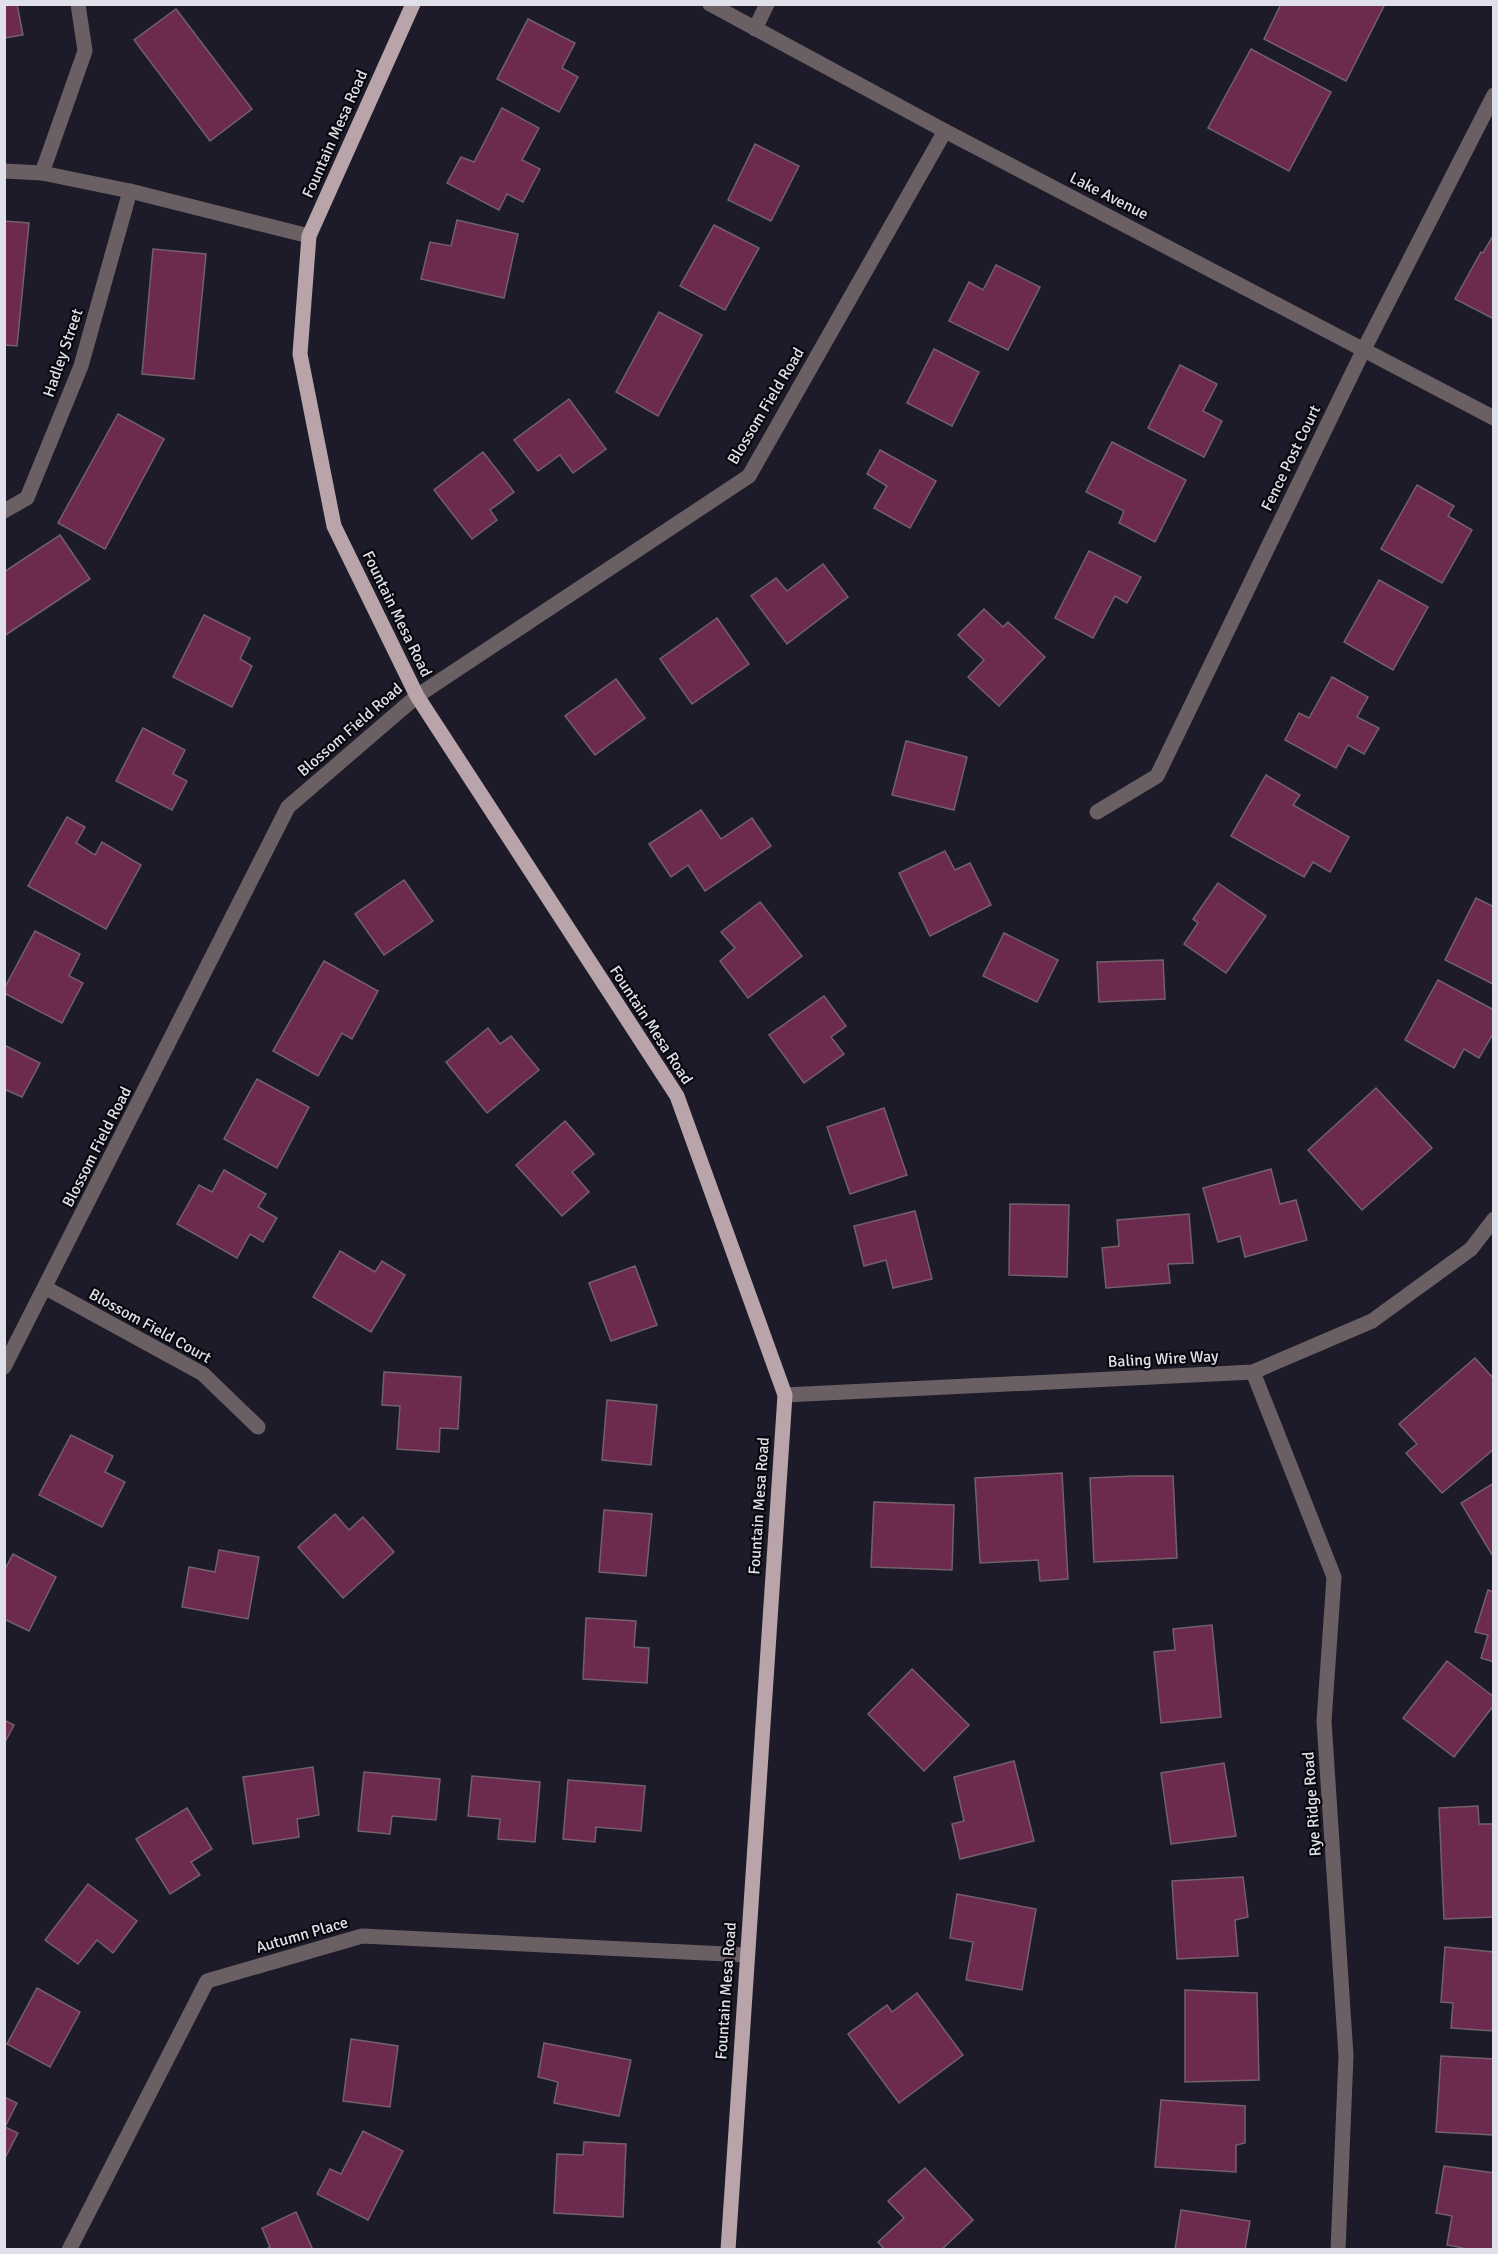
<svg xmlns="http://www.w3.org/2000/svg" width="1498" height="2254" viewBox="0 0 1498 2254" font-family="Signika,sans-serif">
	<rect width="100%" height="100%" fill="#1d1b29"/>
	<g fill="#6c2a4e" stroke="#736068" stroke-width="1.5">
		<path d="M 4,4 L 17,4 L 23,35 L 4,38 Z"/>
		<path d="M 1281,4 L 1385,4 L 1346,81 L 1264,39 Z"/>
		<path d="M 176,9 L 252,109 L 210,141 L 134,40 Z"/>
		<path d="M 528,19 L 575,43 L 562,68 L 578,77 L 559,112 L 497,79 Z"/>
		<path d="M 1251,49 L 1331,92 L 1289,171 L 1208,128 Z"/>
		<path d="M 502,108 L 539,128 L 522,160 L 540,169 L 523,202 L 507,194 L 499,210 L 447,183 L 461,157 L 474,162 Z"/>
		<path d="M 755,144 L 799,166 L 771,221 L 728,200 Z"/>
		<path d="M 457,220 L 518,234 L 504,298 L 421,279 L 430,242 L 451,246 Z"/>
		<path d="M 4,221 L 29,223 L 17,346 L 4,345 Z"/>
		<path d="M 714,225 L 759,248 L 725,310 L 680,286 Z"/>
		<path d="M 1494,234 L 1494,319 L 1455,299 L 1481,252 L 1483,253 Z"/>
		<path d="M 153,249 L 206,254 L 194,379 L 142,374 Z"/>
		<path d="M 996,265 L 1040,287 L 1008,350 L 949,321 L 969,282 L 983,290 Z"/>
		<path d="M 659,312 L 702,335 L 658,416 L 616,392 Z"/>
		<path d="M 934,349 L 979,372 L 952,426 L 907,403 Z"/>
		<path d="M 1180,365 L 1217,384 L 1203,411 L 1222,421 L 1204,457 L 1148,428 Z"/>
		<path d="M 569,399 L 606,449 L 573,473 L 560,455 L 538,471 L 514,440 Z"/>
		<path d="M 118,414 L 164,439 L 105,549 L 58,523 Z"/>
		<path d="M 1112,442 L 1186,480 L 1155,542 L 1119,523 L 1124,511 L 1086,492 Z"/>
		<path d="M 880,450 L 936,481 L 910,528 L 874,508 L 887,486 L 867,474 Z"/>
		<path d="M 483,452 L 514,492 L 490,510 L 497,520 L 472,539 L 434,490 Z"/>
		<path d="M 1417,485 L 1454,506 L 1448,516 L 1472,530 L 1442,583 L 1381,549 Z"/>
		<path d="M 60,535 L 90,579 L 4,636 L 4,572 Z"/>
		<path d="M 1089,551 L 1141,577 L 1127,603 L 1115,596 L 1093,638 L 1055,618 Z"/>
		<path d="M 823,564 L 848,597 L 787,644 L 751,596 L 776,578 L 787,591 Z"/>
		<path d="M 1379,580 L 1428,607 L 1393,670 L 1344,642 Z"/>
		<path d="M 984,609 L 1003,627 L 1008,622 L 1045,657 L 999,706 L 968,677 L 984,660 L 958,635 Z"/>
		<path d="M 204,615 L 250,638 L 240,659 L 252,666 L 232,707 L 173,677 Z"/>
		<path d="M 717,618 L 749,664 L 692,704 L 660,659 Z"/>
		<path d="M 1332,677 L 1368,697 L 1357,717 L 1379,728 L 1364,754 L 1348,745 L 1336,768 L 1285,740 L 1299,713 L 1309,718 Z"/>
		<path d="M 616,679 L 645,718 L 595,755 L 565,716 Z"/>
		<path d="M 143,728 L 185,750 L 173,774 L 187,781 L 172,810 L 116,781 Z"/>
		<path d="M 906,741 L 967,757 L 954,810 L 892,795 Z"/>
		<path d="M 1266,775 L 1300,795 L 1293,805 L 1349,837 L 1330,872 L 1313,862 L 1304,877 L 1231,836 Z"/>
		<path d="M 701,810 L 721,839 L 752,818 L 771,846 L 705,891 L 688,865 L 671,877 L 649,844 Z"/>
		<path d="M 67,817 L 85,827 L 76,843 L 95,855 L 102,842 L 141,865 L 106,929 L 28,886 Z"/>
		<path d="M 945,851 L 955,870 L 970,863 L 991,905 L 930,936 L 899,873 Z"/>
		<path d="M 404,880 L 433,921 L 384,955 L 355,914 Z"/>
		<path d="M 1218,883 L 1266,916 L 1226,973 L 1184,944 L 1198,923 L 1193,919 Z"/>
		<path d="M 1476,898 L 1494,907 L 1493,984 L 1445,960 Z"/>
		<path d="M 760,902 L 802,956 L 748,998 L 720,961 L 735,948 L 721,932 Z"/>
		<path d="M 35,931 L 80,954 L 69,976 L 83,983 L 62,1023 L 4,993 L 4,989 Z"/>
		<path d="M 1004,933 L 1058,960 L 1037,1002 L 983,976 Z"/>
		<path d="M 1163,960 L 1165,999 L 1099,1002 L 1097,962 Z"/>
		<path d="M 324,961 L 378,991 L 352,1039 L 342,1033 L 318,1076 L 273,1051 Z"/>
		<path d="M 1438,980 L 1494,1010 L 1494,1032 L 1479,1058 L 1464,1049 L 1454,1068 L 1405,1040 Z"/>
		<path d="M 824,996 L 846,1026 L 831,1037 L 844,1054 L 804,1083 L 769,1035 Z"/>
		<path d="M 488,1028 L 500,1044 L 511,1036 L 539,1070 L 487,1113 L 446,1062 Z"/>
		<path d="M 4,1045 L 40,1063 L 22,1097 L 4,1089 Z"/>
		<path d="M 257,1079 L 309,1107 L 277,1168 L 224,1139 Z"/>
		<path d="M 1376,1088 L 1432,1148 L 1362,1210 L 1308,1150 Z"/>
		<path d="M 884,1108 L 907,1175 L 850,1194 L 827,1127 Z"/>
		<path d="M 565,1121 L 594,1154 L 572,1172 L 589,1192 L 562,1216 L 516,1165 Z"/>
		<path d="M 1271,1169 L 1280,1204 L 1296,1200 L 1307,1240 L 1245,1257 L 1240,1236 L 1218,1242 L 1203,1188 Z"/>
		<path d="M 224,1170 L 266,1194 L 258,1207 L 277,1218 L 263,1242 L 250,1234 L 237,1258 L 177,1224 L 199,1185 L 212,1192 Z"/>
		<path d="M 1010,1204 L 1069,1205 L 1067,1277 L 1009,1275 Z"/>
		<path d="M 915,1211 L 932,1279 L 893,1288 L 886,1260 L 864,1266 L 854,1226 Z"/>
		<path d="M 1189,1214 L 1193,1263 L 1168,1264 L 1170,1283 L 1106,1288 L 1102,1248 L 1119,1246 L 1117,1220 Z"/>
		<path d="M 340,1251 L 375,1272 L 382,1261 L 405,1275 L 371,1332 L 313,1297 Z"/>
		<path d="M 635,1266 L 657,1325 L 611,1341 L 589,1283 Z"/>
		<path d="M 1475,1358 L 1494,1379 L 1494,1449 L 1442,1493 L 1406,1453 L 1417,1444 L 1399,1424 Z"/>
		<path d="M 384,1372 L 461,1377 L 458,1429 L 440,1428 L 439,1452 L 397,1449 L 400,1406 L 382,1405 Z"/>
		<path d="M 607,1400 L 657,1405 L 651,1465 L 602,1460 Z"/>
		<path d="M 71,1435 L 113,1456 L 105,1472 L 125,1482 L 102,1527 L 39,1495 Z"/>
		<path d="M 1062,1473 L 1068,1579 L 1040,1581 L 1038,1560 L 980,1563 L 975,1478 Z"/>
		<path d="M 1134,1476 L 1173,1476 L 1177,1558 L 1094,1562 L 1090,1478 Z"/>
		<path d="M 1494,1483 L 1494,1558 L 1461,1503 Z"/>
		<path d="M 874,1502 L 954,1505 L 952,1570 L 871,1567 Z"/>
		<path d="M 604,1510 L 652,1514 L 646,1576 L 599,1572 Z"/>
		<path d="M 335,1514 L 349,1530 L 363,1517 L 394,1552 L 343,1598 L 298,1547 Z"/>
		<path d="M 219,1550 L 259,1557 L 248,1619 L 182,1607 L 189,1567 L 215,1572 Z"/>
		<path d="M 13,1554 L 56,1577 L 29,1631 L 4,1619 L 4,1571 Z"/>
		<path d="M 1488,1590 L 1494,1592 L 1494,1662 L 1481,1658 L 1488,1635 L 1475,1632 Z"/>
		<path d="M 586,1618 L 636,1621 L 634,1647 L 649,1648 L 647,1683 L 583,1679 Z"/>
		<path d="M 1212,1625 L 1221,1717 L 1161,1723 L 1154,1652 L 1175,1650 L 1173,1629 Z"/>
		<path d="M 1447,1661 L 1494,1697 L 1494,1705 L 1454,1757 L 1403,1718 Z"/>
		<path d="M 912,1669 L 969,1725 L 924,1771 L 868,1714 Z"/>
		<path d="M 4,1720 L 14,1725 L 4,1744 Z"/>
		<path d="M 1014,1761 L 1034,1841 L 960,1859 L 952,1824 L 964,1821 L 954,1777 Z"/>
		<path d="M 1224,1763 L 1236,1836 L 1171,1844 L 1161,1773 Z"/>
		<path d="M 313,1767 L 319,1815 L 297,1819 L 299,1837 L 253,1844 L 243,1777 Z"/>
		<path d="M 364,1772 L 440,1779 L 436,1820 L 392,1816 L 390,1834 L 358,1831 Z"/>
		<path d="M 472,1776 L 540,1782 L 535,1842 L 498,1839 L 500,1819 L 468,1816 Z"/>
		<path d="M 568,1780 L 645,1786 L 641,1831 L 596,1827 L 595,1842 L 563,1839 Z"/>
		<path d="M 1478,1806 L 1479,1824 L 1494,1824 L 1494,1917 L 1444,1919 L 1439,1808 Z"/>
		<path d="M 187,1808 L 212,1849 L 191,1862 L 200,1875 L 170,1894 L 136,1839 Z"/>
		<path d="M 1243,1877 L 1248,1917 L 1235,1920 L 1238,1956 L 1177,1959 L 1172,1881 Z"/>
		<path d="M 88,1884 L 137,1921 L 113,1953 L 97,1940 L 78,1964 L 45,1940 Z"/>
		<path d="M 957,1894 L 1036,1909 L 1022,1990 L 966,1980 L 973,1942 L 950,1938 Z"/>
		<path d="M 1445,1947 L 1494,1952 L 1494,2031 L 1451,2028 L 1453,2003 L 1441,2002 Z"/>
		<path d="M 37,1988 L 80,2012 L 50,2067 L 7,2044 Z"/>
		<path d="M 1185,1990 L 1257,1993 L 1259,2080 L 1185,2082 Z"/>
		<path d="M 917,1993 L 963,2055 L 899,2103 L 848,2034 L 887,2005 L 892,2012 Z"/>
		<path d="M 351,2039 L 398,2046 L 390,2107 L 343,2101 Z"/>
		<path d="M 544,2043 L 631,2060 L 619,2116 L 554,2103 L 558,2082 L 538,2077 Z"/>
		<path d="M 1441,2056 L 1494,2059 L 1494,2135 L 1436,2132 Z"/>
		<path d="M 4,2097 L 17,2103 L 5,2127 L 18,2133 L 4,2160 Z"/>
		<path d="M 1161,2100 L 1245,2106 L 1245,2143 L 1236,2145 L 1236,2172 L 1155,2167 Z"/>
		<path d="M 363,2131 L 403,2151 L 368,2220 L 317,2194 L 330,2169 L 341,2174 Z"/>
		<path d="M 584,2142 L 626,2144 L 623,2217 L 554,2213 L 557,2154 L 583,2155 Z"/>
		<path d="M 1444,2166 L 1494,2173 L 1494,2250 L 1473,2250 L 1447,2245 L 1452,2216 L 1436,2213 Z"/>
		<path d="M 925,2168 L 973,2220 L 941,2250 L 885,2250 L 878,2242 L 904,2218 L 888,2201 Z"/>
		<path d="M 1181,2210 L 1250,2221 L 1245,2250 L 1175,2250 Z"/>
		<path d="M 296,2212 L 313,2250 L 265,2250 L 270,2247 L 262,2228 Z"/>
	</g>
	<g fill="none" stroke-linecap="round" stroke-linejoin="round">
		<g stroke="#6a6063" stroke-width="15">
			<path d="M 710,4 L 945,131 L 1494,418"/>
			<path d="M 755,29 L 767,4"/>
			<path d="M 4,171 L 42,173 L 130,191 L 309,236"/>
			<path d="M 42,173 L 85,51 L 78,4"/>
			<path d="M 4,511 L 27,498 L 81,366 L 130,191"/>
			<path d="M 1097,812 L 1157,776 L 1364,349 L 1494,95"/>
			<path d="M 46,1288 L 203,1374 L 258,1427"/>
			<path d="M 4,1367 L 288,807 L 417,696 L 749,476 L 945,131"/>
			<path d="M 1253,1372 L 1334,1577 L 1324,1721 L 1346,2056 L 1338,2250"/>
			<path d="M 785,1395 L 1253,1372 L 1372,1321 L 1471,1249 L 1494,1219"/>
			<path d="M 69,2250 L 207,1981 L 362,1936 L 746,1955"/>
		</g>
		<path stroke="#b8a4a9" stroke-width="15" d="M 413,4 L 309,236 L 300,354 L 334,526 L 417,696 L 677,1096 L 785,1395 L 728,2250"/>
	</g>
	<g text-anchor="middle" dominant-baseline="central" stroke-width="4.5" stroke-linejoin="round" paint-order="stroke">
		<g font-size="16" fill="#e0e0ea" stroke="#07070d">
			<text transform="translate(335 134) rotate(-66)">Fountain Mesa Road</text>
			<text transform="translate(1109 196) rotate(27)">Lake Avenue</text>
			<text transform="translate(63 353) rotate(-71)">Hadley Street</text>
			<text transform="translate(766 406) rotate(-59)">Blossom Field Road</text>
			<text transform="translate(1291 458) rotate(-64)">Fence Post Court</text>
			<text transform="translate(397 614) rotate(64)">Fountain Mesa Road</text>
			<text transform="translate(350 730) rotate(-41)">Blossom Field Road</text>
			<text transform="translate(651 1025) rotate(57)">Fountain Mesa Road</text>
			<text transform="translate(97 1147) rotate(-63)">Blossom Field Road</text>
			<text transform="translate(150 1326) rotate(29)">Blossom Field Court</text>
			<text transform="translate(1163 1359) rotate(-3)">Baling Wire Way</text>
			<text transform="translate(759 1506) rotate(-86)">Fountain Mesa Road</text>
			<text transform="translate(1312 1804) rotate(-94)">Rye Ridge Road</text>
			<text transform="translate(302 1935) rotate(-16)">Autumn Place</text>
			<text transform="translate(726 1991) rotate(-86)">Fountain Mesa Road</text>
		</g>
	</g>
	<rect width="1498" height="2254" fill="none" stroke="#e0e0ea" stroke-width="12"/>
</svg>
